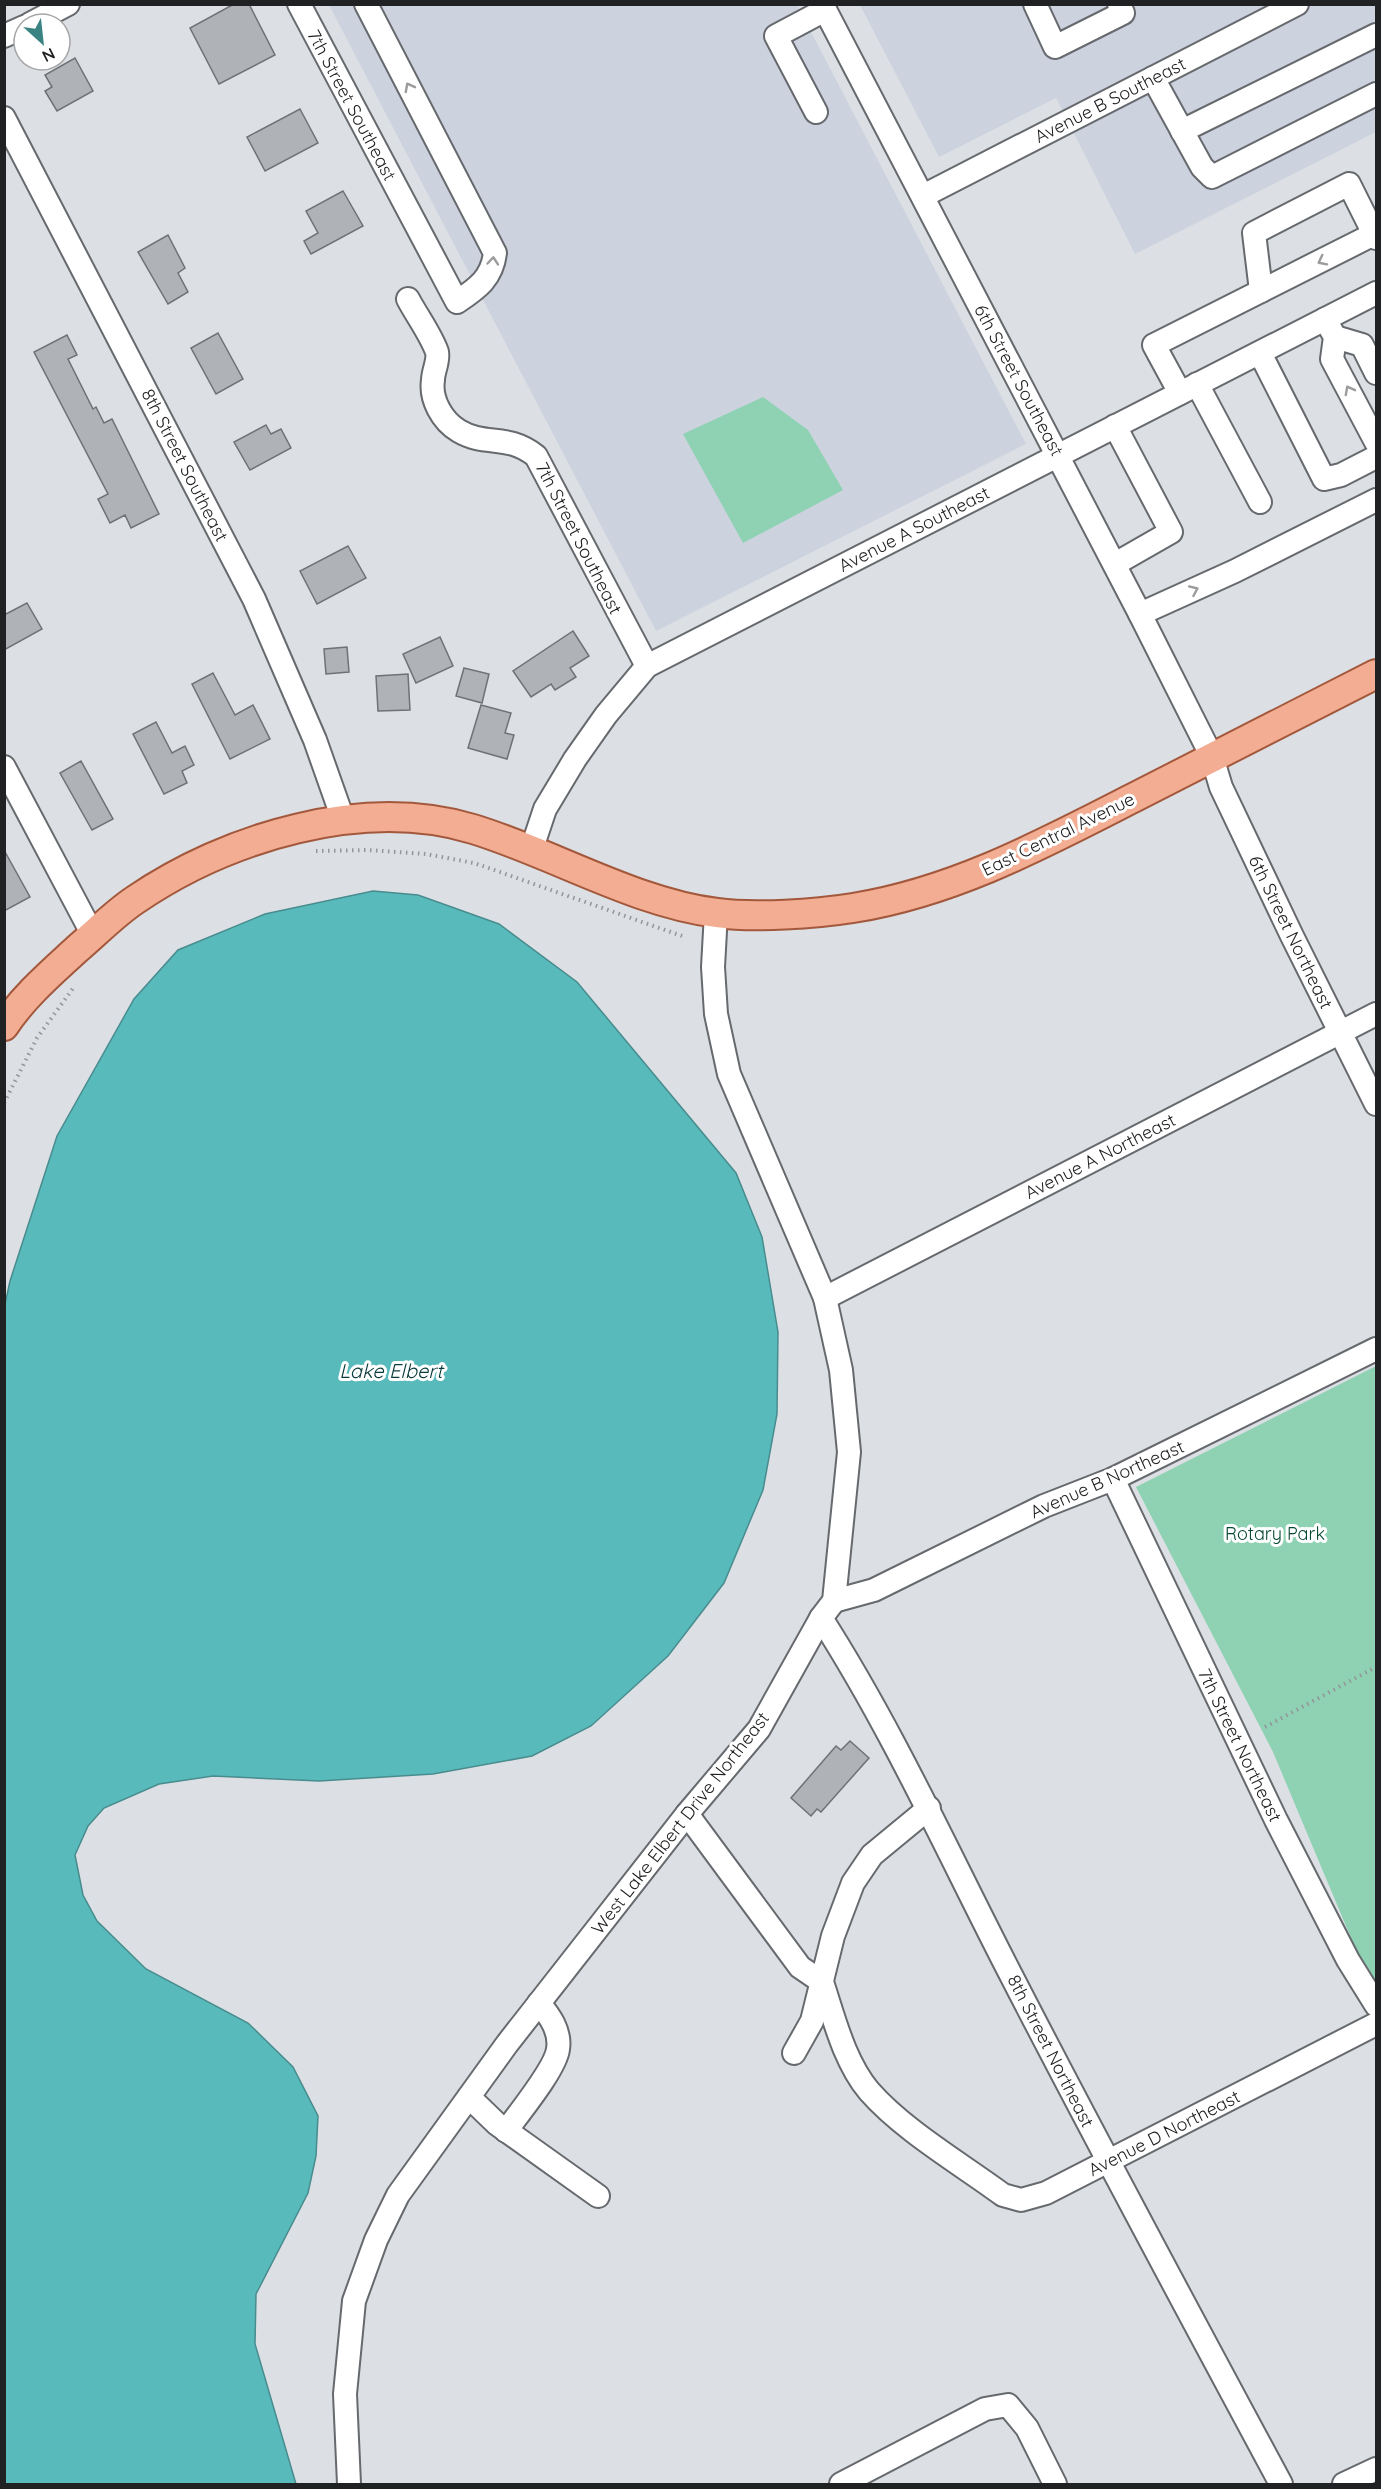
<svg xmlns="http://www.w3.org/2000/svg" width="1381" height="2489" viewBox="0 0 1381 2489" font-family="Quicksand,sans-serif">
	<rect width="100%" height="100%" fill="#dcdfe4"/>
	<g fill="#ccd3df">
		<path d="M 329,5 L 797,5 L 1026,444 L 656,631 Z"/>
		<path d="M 860,5 L 1376,5 L 1376,132 L 1135,254 L 1056,98 L 939,157 Z"/>
	</g>
	<g fill="#8ed2b3">
		<path d="M 763,397 L 808,430 L 843,490 L 743,543 L 683,434 Z"/>
		<path d="M 1376,1366 L 1376,1982 L 1359,1957 L 1273,1752 L 1136,1487 Z"/>
	</g>
	<path fill="#59babc" stroke="#488c8e" stroke-width="1.5" d="M 373,891 L 418,895 L 499,924 L 577,982 L 736,1173 L 762,1237 L 778,1332 L 777,1414 L 763,1490 L 724,1583 L 668,1656 L 591,1726 L 532,1756 L 433,1774 L 319,1781 L 213,1776 L 159,1784 L 104,1808 L 88,1826 L 75,1855 L 83,1895 L 97,1921 L 146,1969 L 248,2023 L 293,2067 L 318,2116 L 316,2156 L 308,2193 L 256,2294 L 255,2344 L 296,2484 L 5,2484 L 4,1309 L 10,1281 L 57,1136 L 134,999 L 178,950 L 265,914 Z"/>
	<g fill="#afb2b7" stroke="#6e7175" stroke-width="1.5">
		<path d="M 234,4 L 249,4 L 275,55 L 219,84 L 190,28 Z"/>
		<path d="M 75,58 L 93,91 L 57,111 L 45,91 L 52,87 L 45,75 Z"/>
		<path d="M 300,109 L 318,143 L 265,171 L 247,137 Z"/>
		<path d="M 343,191 L 363,226 L 311,254 L 304,241 L 318,233 L 306,211 Z"/>
		<path d="M 168,235 L 185,268 L 178,273 L 188,292 L 168,304 L 138,252 Z"/>
		<path d="M 218,333 L 243,379 L 216,394 L 191,348 Z"/>
		<path d="M 67,335 L 77,355 L 68,359 L 93,409 L 96,407 L 104,423 L 112,419 L 159,514 L 131,528 L 125,515 L 110,523 L 98,499 L 108,494 L 34,352 Z"/>
		<path d="M 266,425 L 271,434 L 281,429 L 291,448 L 250,470 L 234,442 Z"/>
		<path d="M 348,546 L 366,578 L 317,604 L 300,571 Z"/>
		<path d="M 27,603 L 42,629 L 4,650 L 4,615 Z"/>
		<path d="M 573,631 L 589,656 L 570,668 L 576,677 L 555,690 L 551,684 L 531,697 L 513,671 Z"/>
		<path d="M 440,637 L 453,666 L 416,683 L 403,654 Z"/>
		<path d="M 347,647 L 349,672 L 326,674 L 324,649 Z"/>
		<path d="M 464,668 L 489,674 L 482,703 L 456,696 Z"/>
		<path d="M 213,673 L 235,715 L 253,705 L 270,739 L 230,759 L 192,684 Z"/>
		<path d="M 408,674 L 410,710 L 378,711 L 376,676 Z"/>
		<path d="M 481,705 L 511,713 L 505,733 L 514,735 L 507,759 L 468,748 Z"/>
		<path d="M 156,722 L 172,753 L 185,746 L 194,765 L 182,771 L 187,783 L 164,794 L 133,734 Z"/>
		<path d="M 81,761 L 113,819 L 92,830 L 60,773 Z"/>
		<path d="M 4,850 L 30,897 L 4,911 Z"/>
		<path d="M 850,1741 L 869,1758 L 821,1812 L 817,1809 L 811,1816 L 791,1798 L 836,1746 L 841,1750 Z"/>
	</g>
	<g fill="none" stroke-linecap="round" stroke-linejoin="round">
		<g stroke="#66696d" stroke-width="26">
			<g id="minor">
				<path d="M 299,4 L 457,302 C 478,288 492,278 495,253 L 366,4"/>
				<path d="M 822,4 L 1140,614 L 1212,757 L 1221,787 L 1292,936 L 1376,1104"/>
				<path d="M 1035,4 L 1055,47 L 1123,13 L 1119,4"/>
				<path d="M 30,24 L 68,4"/>
				<path d="M 4,36 L 24,27"/>
				<path d="M 1153,78 L 1202,167 L 1212,177 L 1376,94"/>
				<path d="M 816,112 L 776,36 L 825,10"/>
				<path d="M 4,118 L 254,599 L 315,740 L 344,822"/>
				<path d="M 1182,131 L 1376,35"/>
				<path d="M 923,196 L 1297,4"/>
				<path d="M 1261,291 L 1254,233 L 1349,184 L 1376,238"/>
				<path d="M 408,299 C 417,316 431,335 437,352 C 439,361 433,371 433,380 C 430,399 442,421 459,431 C 486,447 507,433 536,456 L 647,666"/>
				<path d="M 1325,319 L 1335,337 L 1332,359 L 1376,442"/>
				<path d="M 1335,337 L 1362,345 L 1376,373"/>
				<path d="M 1260,353 L 1324,479 L 1341,475 L 1376,457"/>
				<path d="M 1197,384 L 1260,502"/>
				<path d="M 1180,393 L 1154,345 L 1374,234"/>
				<path d="M 1115,564 L 1171,532 L 1115,426"/>
				<path d="M 1140,614 L 1235,571 L 1376,500"/>
				<path d="M 4,767 L 93,935"/>
				<path d="M 531,851 L 545,809 L 575,759 L 606,715 L 647,666 L 1376,293"/>
				<path d="M 825,1298 L 1376,1014"/>
				<path d="M 1113,1479 L 1276,1820 L 1348,1960 L 1376,2005"/>
				<path d="M 834,1601 L 874,1590 L 1044,1506 L 1113,1479 L 1376,1349"/>
				<path d="M 821,1618 C 894,1732 949,1855 1011,1975 C 1099,2146 1190,2315 1281,2484"/>
				<path d="M 687,1814 L 800,1967 L 822,1982"/>
				<path d="M 822,1982 C 834,2018 844,2061 869,2091 C 903,2130 961,2164 1003,2195 L 1021,2200 L 1046,2193 L 1376,2024"/>
				<path d="M 794,2053 L 812,2021 L 833,1936 L 853,1883 L 872,1855 L 929,1808"/>
				<path d="M 469,2097 L 497,2124 L 598,2196"/>
				<path d="M 506,2131 C 519,2113 556,2068 558,2049 C 561,2031 549,2015 539,2003"/>
				<path d="M 349,2484 L 345,2394 L 354,2301 L 376,2240 L 398,2195 L 507,2044 L 687,1814 L 759,1729 L 821,1618 L 834,1601 L 849,1452 L 841,1370 L 825,1298 L 729,1074 L 716,1014 L 713,967 L 716,913"/>
				<path d="M 841,2484 L 985,2409 L 1008,2405 L 1027,2428 L 1055,2484"/>
				<path d="M 1344,2484 L 1376,2469"/>
			</g>
		</g>
		<g stroke="#a3583c" stroke-width="32">
			<path id="major" d="M 4,1026 C 24,996 51,973 77,949 C 96,933 114,914 135,900 C 227,837 363,796 473,829 C 552,853 635,903 717,913 C 755,918 815,914 853,908 C 954,892 1043,844 1133,798 C 1214,756 1295,715 1376,674"/>
		</g>
		<g stroke="#939599" stroke-width="4" stroke-dasharray="1.5 4.5" stroke-linecap="butt">
			<path d="M 316,851 L 368,850 L 426,854 L 474,863 L 685,937"/>
			<path d="M 4,1103 L 37,1038 L 74,987"/>
			<path d="M 1265,1727 L 1376,1667"/>
		</g>
		<use href="#minor" stroke="#fff" stroke-width="22"/>
		<use href="#major" stroke="#f2ad92" stroke-width="28"/>
	</g>
	<defs><path id="oneway-chevron" d="M-2-3.5L2.5 0L-2 3.5" fill="none" stroke-width="1.6" stroke-linecap="round" stroke-linejoin="round" transform="scale(1.5)"/></defs>
	<g stroke="#9b9b9c">
		<use href="#oneway-chevron" transform="translate(409 87) rotate(-118)"/>
		<use href="#oneway-chevron" transform="translate(493 261) rotate(-85)"/>
		<use href="#oneway-chevron" transform="translate(1322 261) rotate(153)"/>
		<use href="#oneway-chevron" transform="translate(1349 390) rotate(-118)"/>
		<use href="#oneway-chevron" transform="translate(1194 590) rotate(-24)"/>
	</g>
	<g text-anchor="middle" dominant-baseline="central" stroke-width="6" stroke-linejoin="round" paint-order="stroke">
		<g font-size="18" fill="#202123" stroke="#fff">
			<text transform="translate(1110 100) rotate(-27)">Avenue B Southeast</text>
			<text transform="translate(352 105) rotate(62)">7th Street Southeast</text>
			<text transform="translate(1019 380) rotate(62)">6th Street Southeast</text>
			<text transform="translate(185 465) rotate(63)">8th Street Southeast</text>
			<text transform="translate(914 529) rotate(-27)">Avenue A Southeast</text>
			<text transform="translate(579 538) rotate(63)">7th Street Southeast</text>
			<text transform="translate(1058 834) rotate(-26)">East Central Avenue</text>
			<text transform="translate(1291 932) rotate(64)">6th Street Northeast</text>
			<text transform="translate(1100 1156) rotate(-27)">Avenue A Northeast</text>
			<text transform="translate(1107 1479) rotate(-24)">Avenue B Northeast</text>
			<text transform="translate(1240 1745) rotate(64)">7th Street Northeast</text>
			<text transform="translate(680 1823) rotate(-52)">West Lake Elbert Drive Northeast</text>
			<text transform="translate(1051 2051) rotate(63)">8th Street Northeast</text>
			<text transform="translate(1164 2133) rotate(-27)">Avenue D Northeast</text>
		</g>
		<g font-size="18" fill="#044732" stroke="#fff">
			<text x="1275" y="1533">Rotary Park</text>
		</g>
		<g font-size="20" font-style="italic" fill="#0a3a3b" stroke="#fff">
			<text x="391" y="1370">Lake Elbert</text>
		</g>
	</g>
	<rect width="1381" height="2489" fill="none" stroke="#202123" stroke-width="12"/>
	<g transform="translate(42 42) rotate(153)"><circle r="28" fill="#ffffff" stroke="#a6a6a7" stroke-width="1.5"/>
	<path d="M0-4.5L10 22L0 15L-10 22Z" fill="#3a8382"/>
	<text y="-9" font-size="16" font-weight="bold" text-anchor="middle" fill="#202123">N</text>
	</g>
</svg>
